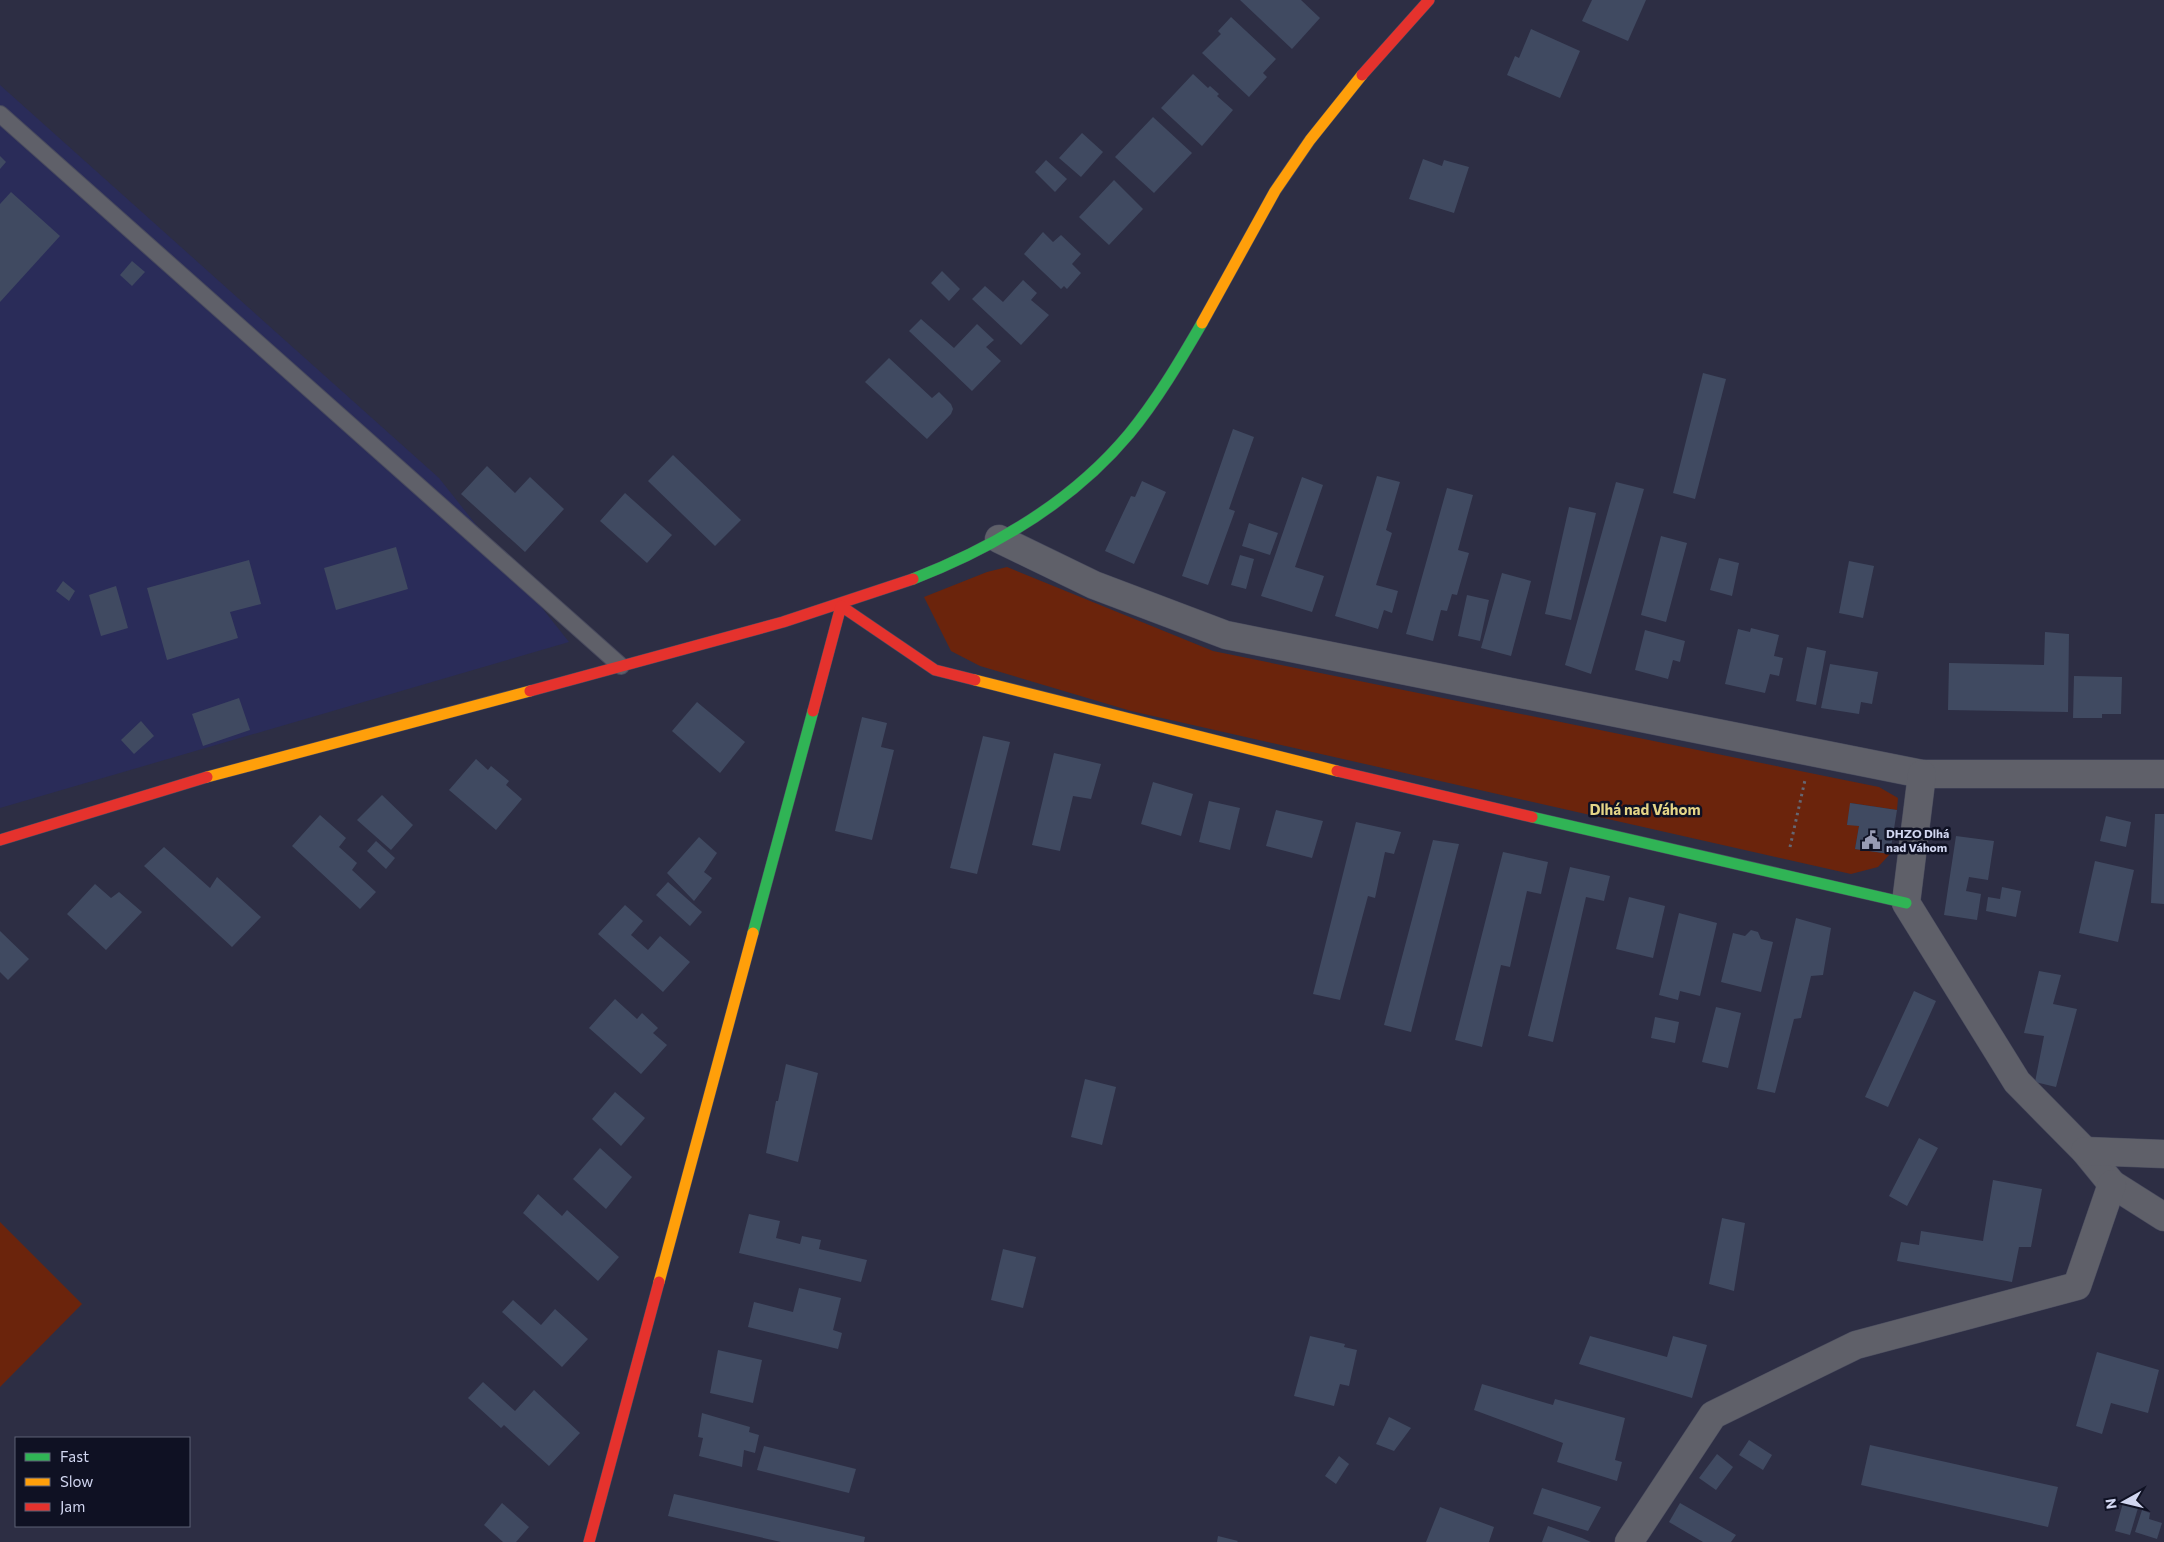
<svg xmlns="http://www.w3.org/2000/svg" width="2164" height="1542" viewBox="0 0 2164 1542" font-family="Commissioner,sans-serif">
	<rect width="100%" height="100%" fill="#2d2e44"/>
	<path fill="#2a2c59" d="M 0,85 L 439,478 L 569,642 L 0,808 Z"/>
	<g fill="#6b240c">
		<path d="M 1007,567 L 1213,651 L 1879,787 L 1898,798 L 1897,810 L 1851,803 L 1847,824 L 1859,826 L 1855,849 L 1890,854 L 1878,867 L 1851,874 L 1131,711 L 980,666 L 951,651 L 924,597 L 987,572 Z"/>
		<path d="M 0,1222 L 82,1304 L 0,1387 Z"/>
	</g>
	<g fill="#404a61">
		<path d="M 1240,0 L 1301,0 L 1320,18 L 1292,49 Z"/>
		<path d="M 1592,0 L 1646,0 L 1628,41 L 1582,21 Z"/>
		<path d="M 1231,17 L 1276,59 L 1263,73 L 1267,77 L 1249,97 L 1202,53 L 1221,34 L 1218,31 Z"/>
		<path d="M 1531,29 L 1580,51 L 1560,98 L 1507,75 L 1515,56 L 1519,58 Z"/>
		<path d="M 1193,74 L 1208,88 L 1210,86 L 1219,94 L 1217,96 L 1233,110 L 1202,146 L 1161,108 Z"/>
		<path d="M 1153,117 L 1192,153 L 1154,193 L 1115,157 Z"/>
		<path d="M 1082,133 L 1103,152 L 1081,177 L 1059,158 Z"/>
		<path d="M 0,156 L 6,162 L 0,169 Z"/>
		<path d="M 1423,159 L 1442,166 L 1444,160 L 1469,167 L 1454,213 L 1409,199 Z"/>
		<path d="M 1046,160 L 1067,179 L 1055,192 L 1035,172 Z"/>
		<path d="M 1114,180 L 1143,209 L 1109,245 L 1079,217 Z"/>
		<path d="M 11,192 L 60,236 L 0,302 L 0,204 Z"/>
		<path d="M 1043,232 L 1053,242 L 1061,235 L 1081,254 L 1072,264 L 1081,273 L 1067,289 L 1064,286 L 1061,289 L 1024,254 Z"/>
		<path d="M 132,261 L 145,272 L 132,286 L 120,275 Z"/>
		<path d="M 942,271 L 960,289 L 949,301 L 931,283 Z"/>
		<path d="M 1023,280 L 1037,293 L 1031,300 L 1049,315 L 1021,345 L 972,299 L 985,286 L 1003,302 Z"/>
		<path d="M 921,319 L 954,348 L 977,324 L 994,340 L 986,347 L 1001,361 L 972,391 L 909,331 Z"/>
		<path d="M 889,358 L 932,398 L 939,392 L 951,404 L 953,409 L 951,414 L 927,439 L 865,382 Z"/>
		<path d="M 1703,373 L 1726,379 L 1695,499 L 1673,493 Z"/>
		<path d="M 1233,429 L 1254,437 L 1229,509 L 1235,511 L 1208,585 L 1182,576 Z"/>
		<path d="M 673,455 L 741,520 L 715,546 L 648,481 Z"/>
		<path d="M 487,466 L 515,493 L 530,477 L 564,509 L 525,552 L 461,494 Z"/>
		<path d="M 1377,476 L 1400,482 L 1386,530 L 1392,533 L 1376,585 L 1398,591 L 1392,613 L 1384,610 L 1378,629 L 1335,616 Z"/>
		<path d="M 1302,477 L 1323,485 L 1295,567 L 1324,576 L 1312,612 L 1261,596 Z"/>
		<path d="M 1142,481 L 1166,492 L 1134,564 L 1105,551 L 1131,496 L 1135,497 Z"/>
		<path d="M 1616,482 L 1644,489 L 1591,674 L 1565,665 Z"/>
		<path d="M 1447,488 L 1473,495 L 1458,550 L 1469,553 L 1457,595 L 1452,594 L 1447,611 L 1441,610 L 1433,641 L 1406,634 Z"/>
		<path d="M 625,493 L 672,535 L 647,563 L 600,521 Z"/>
		<path d="M 1569,507 L 1596,513 L 1571,620 L 1545,614 Z"/>
		<path d="M 1249,523 L 1278,533 L 1270,555 L 1242,546 Z"/>
		<path d="M 1661,536 L 1687,543 L 1666,622 L 1641,615 Z"/>
		<path d="M 396,547 L 408,589 L 336,610 L 324,568 Z"/>
		<path d="M 1240,555 L 1254,559 L 1246,589 L 1231,585 Z"/>
		<path d="M 1719,558 L 1739,563 L 1732,596 L 1710,590 Z"/>
		<path d="M 249,560 L 261,604 L 230,612 L 238,638 L 167,660 L 147,588 Z"/>
		<path d="M 1849,561 L 1874,566 L 1863,618 L 1839,613 Z"/>
		<path d="M 1502,573 L 1531,581 L 1511,656 L 1481,648 Z"/>
		<path d="M 63,581 L 75,591 L 69,601 L 56,591 Z"/>
		<path d="M 116,586 L 128,628 L 101,636 L 89,595 Z"/>
		<path d="M 1467,595 L 1489,600 L 1480,641 L 1458,636 Z"/>
		<path d="M 1751,628 L 1779,635 L 1774,656 L 1783,658 L 1779,676 L 1770,674 L 1765,693 L 1725,684 L 1738,629 L 1750,632 Z"/>
		<path d="M 1645,630 L 1685,641 L 1680,662 L 1673,660 L 1668,679 L 1635,670 Z"/>
		<path d="M 2045,632 L 2069,634 L 2068,712 L 1948,710 L 1949,663 L 2044,665 Z"/>
		<path d="M 1807,647 L 1826,651 L 1816,705 L 1796,701 Z"/>
		<path d="M 1830,664 L 1878,672 L 1872,704 L 1861,702 L 1859,714 L 1821,708 Z"/>
		<path d="M 2074,676 L 2122,677 L 2121,714 L 2102,714 L 2102,718 L 2073,718 Z"/>
		<path d="M 239,698 L 250,730 L 203,746 L 192,714 Z"/>
		<path d="M 697,702 L 745,742 L 720,773 L 672,731 Z"/>
		<path d="M 862,717 L 887,723 L 881,747 L 894,750 L 872,840 L 835,831 Z"/>
		<path d="M 141,721 L 154,736 L 134,754 L 121,740 Z"/>
		<path d="M 983,736 L 1010,742 L 977,874 L 950,868 Z"/>
		<path d="M 1054,753 L 1101,764 L 1091,799 L 1073,796 L 1060,851 L 1032,845 Z"/>
		<path d="M 476,759 L 488,770 L 491,766 L 509,781 L 506,785 L 522,799 L 496,830 L 449,790 Z"/>
		<path d="M 1153,782 L 1193,794 L 1181,836 L 1141,824 Z"/>
		<path d="M 382,795 L 413,825 L 391,850 L 357,820 Z"/>
		<path d="M 1209,801 L 1240,808 L 1230,850 L 1199,842 Z"/>
		<path d="M 1850,803 L 1897,810 L 1890,854 L 1855,849 L 1859,826 L 1847,825 Z"/>
		<path d="M 1276,810 L 1323,821 L 1312,858 L 1266,846 Z"/>
		<path d="M 2155,814 L 2164,814 L 2164,904 L 2151,903 Z"/>
		<path d="M 320,815 L 346,838 L 339,847 L 357,863 L 352,870 L 376,892 L 360,909 L 292,846 Z"/>
		<path d="M 2106,816 L 2131,822 L 2126,847 L 2100,841 Z"/>
		<path d="M 1356,822 L 1401,832 L 1394,854 L 1385,852 L 1375,898 L 1368,896 L 1340,1000 L 1313,994 Z"/>
		<path d="M 1956,836 L 1994,841 L 1988,880 L 1969,877 L 1966,891 L 1981,894 L 1977,920 L 1944,915 Z"/>
		<path d="M 699,837 L 717,853 L 704,872 L 712,878 L 694,901 L 667,873 Z"/>
		<path d="M 1433,840 L 1459,844 L 1411,1032 L 1384,1025 Z"/>
		<path d="M 376,841 L 395,858 L 386,869 L 367,851 Z"/>
		<path d="M 164,847 L 210,888 L 217,877 L 261,917 L 232,947 L 144,866 Z"/>
		<path d="M 1503,852 L 1548,862 L 1541,894 L 1527,891 L 1510,967 L 1501,965 L 1482,1047 L 1455,1040 Z"/>
		<path d="M 2095,861 L 2134,870 L 2118,942 L 2079,933 Z"/>
		<path d="M 1570,867 L 1610,876 L 1604,901 L 1586,897 L 1553,1042 L 1528,1036 Z"/>
		<path d="M 668,882 L 702,912 L 690,926 L 656,895 Z"/>
		<path d="M 95,884 L 111,898 L 119,892 L 142,912 L 106,950 L 67,914 Z"/>
		<path d="M 2002,887 L 2021,891 L 2016,917 L 1986,911 L 1988,897 L 2000,899 Z"/>
		<path d="M 1629,897 L 1665,906 L 1653,958 L 1616,949 Z"/>
		<path d="M 625,905 L 643,921 L 631,935 L 648,950 L 660,936 L 690,962 L 663,992 L 598,934 Z"/>
		<path d="M 1679,913 L 1717,923 L 1700,996 L 1680,991 L 1678,1000 L 1659,995 Z"/>
		<path d="M 1796,918 L 1831,928 L 1823,975 L 1811,976 L 1801,1018 L 1794,1019 L 1775,1093 L 1757,1089 Z"/>
		<path d="M 1751,930 L 1758,932 L 1761,939 L 1773,942 L 1761,992 L 1721,982 L 1733,933 L 1745,936 Z"/>
		<path d="M 0,931 L 29,959 L 8,980 L 0,972 Z"/>
		<path d="M 2039,971 L 2061,975 L 2053,1004 L 2077,1009 L 2056,1087 L 2035,1082 L 2044,1036 L 2024,1033 Z"/>
		<path d="M 1914,991 L 1936,1001 L 1888,1107 L 1865,1097 Z"/>
		<path d="M 615,999 L 637,1019 L 642,1013 L 658,1028 L 653,1033 L 667,1045 L 641,1074 L 589,1028 Z"/>
		<path d="M 1716,1007 L 1741,1013 L 1728,1068 L 1702,1062 Z"/>
		<path d="M 1655,1017 L 1679,1022 L 1675,1043 L 1651,1038 Z"/>
		<path d="M 786,1064 L 818,1073 L 798,1162 L 766,1153 L 776,1101 L 778,1101 Z"/>
		<path d="M 1085,1079 L 1116,1087 L 1102,1145 L 1071,1137 Z"/>
		<path d="M 615,1092 L 645,1118 L 621,1146 L 592,1119 Z"/>
		<path d="M 1919,1138 L 1938,1148 L 1907,1206 L 1889,1196 Z"/>
		<path d="M 600,1148 L 632,1177 L 606,1209 L 573,1179 Z"/>
		<path d="M 1993,1180 L 2042,1189 L 2031,1247 L 2019,1247 L 2012,1282 L 1897,1261 L 1901,1242 L 1919,1245 L 1921,1231 L 1983,1241 Z"/>
		<path d="M 538,1194 L 562,1216 L 567,1210 L 619,1257 L 598,1281 L 523,1213 Z"/>
		<path d="M 749,1214 L 780,1221 L 776,1238 L 800,1244 L 802,1236 L 821,1240 L 819,1249 L 867,1260 L 861,1282 L 739,1253 Z"/>
		<path d="M 1722,1218 L 1745,1223 L 1734,1291 L 1709,1284 Z"/>
		<path d="M 1003,1249 L 1036,1257 L 1023,1308 L 991,1300 Z"/>
		<path d="M 799,1288 L 841,1298 L 833,1330 L 842,1333 L 838,1349 L 748,1327 L 754,1302 L 793,1312 Z"/>
		<path d="M 513,1300 L 541,1325 L 555,1309 L 588,1339 L 562,1367 L 502,1312 Z"/>
		<path d="M 1310,1336 L 1345,1344 L 1344,1347 L 1357,1350 L 1349,1386 L 1340,1384 L 1334,1406 L 1294,1396 Z"/>
		<path d="M 1590,1336 L 1667,1357 L 1673,1336 L 1707,1345 L 1692,1398 L 1579,1364 Z"/>
		<path d="M 718,1350 L 762,1360 L 753,1403 L 710,1393 Z"/>
		<path d="M 2097,1352 L 2159,1370 L 2148,1413 L 2111,1403 L 2102,1434 L 2076,1426 Z"/>
		<path d="M 483,1382 L 515,1411 L 534,1390 L 580,1433 L 549,1466 L 504,1425 L 501,1428 L 468,1398 Z"/>
		<path d="M 1482,1384 L 1553,1405 L 1555,1399 L 1625,1418 L 1615,1460 L 1622,1462 L 1617,1481 L 1557,1462 L 1563,1443 L 1474,1410 Z"/>
		<path d="M 702,1413 L 750,1427 L 749,1432 L 759,1435 L 755,1453 L 744,1450 L 742,1467 L 699,1456 L 703,1438 L 698,1437 Z"/>
		<path d="M 1389,1417 L 1411,1428 L 1394,1451 L 1376,1444 Z"/>
		<path d="M 1749,1440 L 1772,1455 L 1763,1470 L 1739,1455 Z"/>
		<path d="M 1870,1445 L 2058,1487 L 2048,1527 L 1861,1485 Z"/>
		<path d="M 764,1446 L 856,1469 L 849,1493 L 757,1470 Z"/>
		<path d="M 1717,1454 L 1733,1467 L 1716,1490 L 1699,1478 Z"/>
		<path d="M 1339,1456 L 1349,1464 L 1336,1484 L 1325,1476 Z"/>
		<path d="M 1542,1488 L 1601,1507 L 1588,1531 L 1533,1514 Z"/>
		<path d="M 674,1494 L 865,1537 L 864,1542 L 781,1542 L 668,1516 Z"/>
		<path d="M 502,1503 L 529,1527 L 516,1542 L 503,1542 L 484,1525 Z"/>
		<path d="M 1680,1503 L 1736,1535 L 1731,1542 L 1703,1542 L 1669,1522 Z"/>
		<path d="M 2123,1503 L 2138,1508 L 2130,1535 L 2115,1531 Z"/>
		<path d="M 1440,1507 L 1494,1527 L 1489,1542 L 1426,1542 Z"/>
		<path d="M 2142,1510 L 2150,1513 L 2149,1519 L 2162,1523 L 2157,1539 L 2135,1532 Z"/>
		<path d="M 1548,1526 L 1582,1538 L 1591,1542 L 1542,1542 Z"/>
		<path d="M 1218,1536 L 1238,1541 L 1237,1542 L 1217,1542 Z"/>
	</g>
	<g fill="none" stroke-linecap="round" stroke-linejoin="round">
		<g stroke="#494b5e" stroke-width="18">
			<path id="lane" d="M 0,114 L 621,666"/>
		</g>
		<g stroke="#494b5e" stroke-width="29">
			<g id="street">
				<path d="M 999,539 L 1094,585 L 1226,635 L 1922,774 L 2164,774"/>
				<path d="M 1922,774 L 1906,903 L 2017,1082 L 2085,1151 L 2112,1184 L 2164,1217"/>
				<path d="M 2085,1151 L 2164,1154"/>
				<path d="M 1629,1542 L 1713,1415 L 1856,1345 L 2077,1286 L 2112,1184"/>
			</g>
		</g>
		<g stroke="#494b5e" stroke-width="12">
			<g id="fast">
				<path d="M 913,579 C 993,548 1073,501 1129,434 C 1157,400 1180,361 1202,323"/>
				<path d="M 1532,817 L 1906,903"/>
				<path d="M 753,933 L 813,711"/>
			</g>
		</g>
		<g stroke="#494b5e" stroke-width="12">
			<g id="slow">
				<path d="M 1202,323 L 1275,191 L 1310,140 L 1362,75"/>
				<path d="M 975,680 L 1337,771"/>
				<path d="M 207,777 L 530,691"/>
				<path d="M 659,1282 L 753,933"/>
			</g>
		</g>
		<g stroke="#494b5e" stroke-width="12">
			<g id="jam">
				<path d="M 1362,75 L 1429,0"/>
				<path d="M 530,691 L 783,622 L 913,579"/>
				<path d="M 813,711 L 841,606 L 935,670 L 975,680"/>
				<path d="M 1337,771 L 1532,817"/>
				<path d="M 0,840 L 207,777"/>
				<path d="M 589,1542 L 659,1282"/>
			</g>
		</g>
		<path stroke="#656672" stroke-width="3" stroke-dasharray="2.5 4" stroke-linecap="butt" d="M 1790,847 L 1805,780"/>
		<use href="#lane" stroke="#5f6069" stroke-width="16"/>
		<use href="#street" stroke="#5f6069" stroke-width="28"/>
		<use href="#fast" stroke="#30b455" stroke-width="11"/>
		<use href="#slow" stroke="#ff9f0a" stroke-width="11"/>
		<use href="#jam" stroke="#e5322d" stroke-width="11"/>
	</g>
	<defs>
		<g id="civic-bare" transform="scale(1.5)"><path d="M-.6-6.5H3V-4.5H.6V-3L4-1V1h2V6H-6V1h2V-1L-.6-3ZM-1.2 2.5V6h2.4V2.5Z" fill="#989bb4" stroke="#0f1123" stroke-width="2.5" paint-order="stroke"/></g>
	</defs>
	<g fill-rule="evenodd">
		<use href="#civic-bare" x="1871" y="840"/>
	</g>
	<g text-anchor="middle" dominant-baseline="central" stroke-width="5" stroke-linejoin="round" paint-order="stroke">
		<g font-size="12" font-weight="bold" fill="#d1d6f0" stroke="#0f1123" text-anchor="start">
			<text x="1886" y="833">DHZO Dlhá<tspan x="1886" dy="14">nad Váhom</tspan></text>
		</g>
		<g font-size="15" font-weight="bold" fill="#e5d587" stroke="#0f1123">
			<text x="1645" y="809">Dlhá nad Váhom</text>
		</g>
	</g>
	<rect x="15" y="1437" width="175" height="90" fill="#0f1123" stroke="#5d6075"/>
	<rect x="25" y="1453" width="25" height="8" fill="#30b455" stroke="#5d6075"/>
	<text x="60" y="1462" font-size="15" fill="#d1d6f0">Fast</text>
	<rect x="25" y="1478" width="25" height="8" fill="#ff9f0a" stroke="#5d6075"/>
	<text x="60" y="1487" font-size="15" fill="#d1d6f0">Slow</text>
	<rect x="25" y="1503" width="25" height="8" fill="#e5322d" stroke="#5d6075"/>
	<text x="60" y="1512" font-size="15" fill="#d1d6f0">Jam</text>
	<g transform="translate(2124 1502) rotate(262)" stroke="#0f1123" stroke-width="4" paint-order="stroke">
	<path d="M0-4L9 19L0 12L-9 19Z" fill="#d1d6f0"/>
	<text y="-8" font-size="14" font-weight="bold" text-anchor="middle" fill="#d1d6f0">N</text>
	</g>
</svg>
